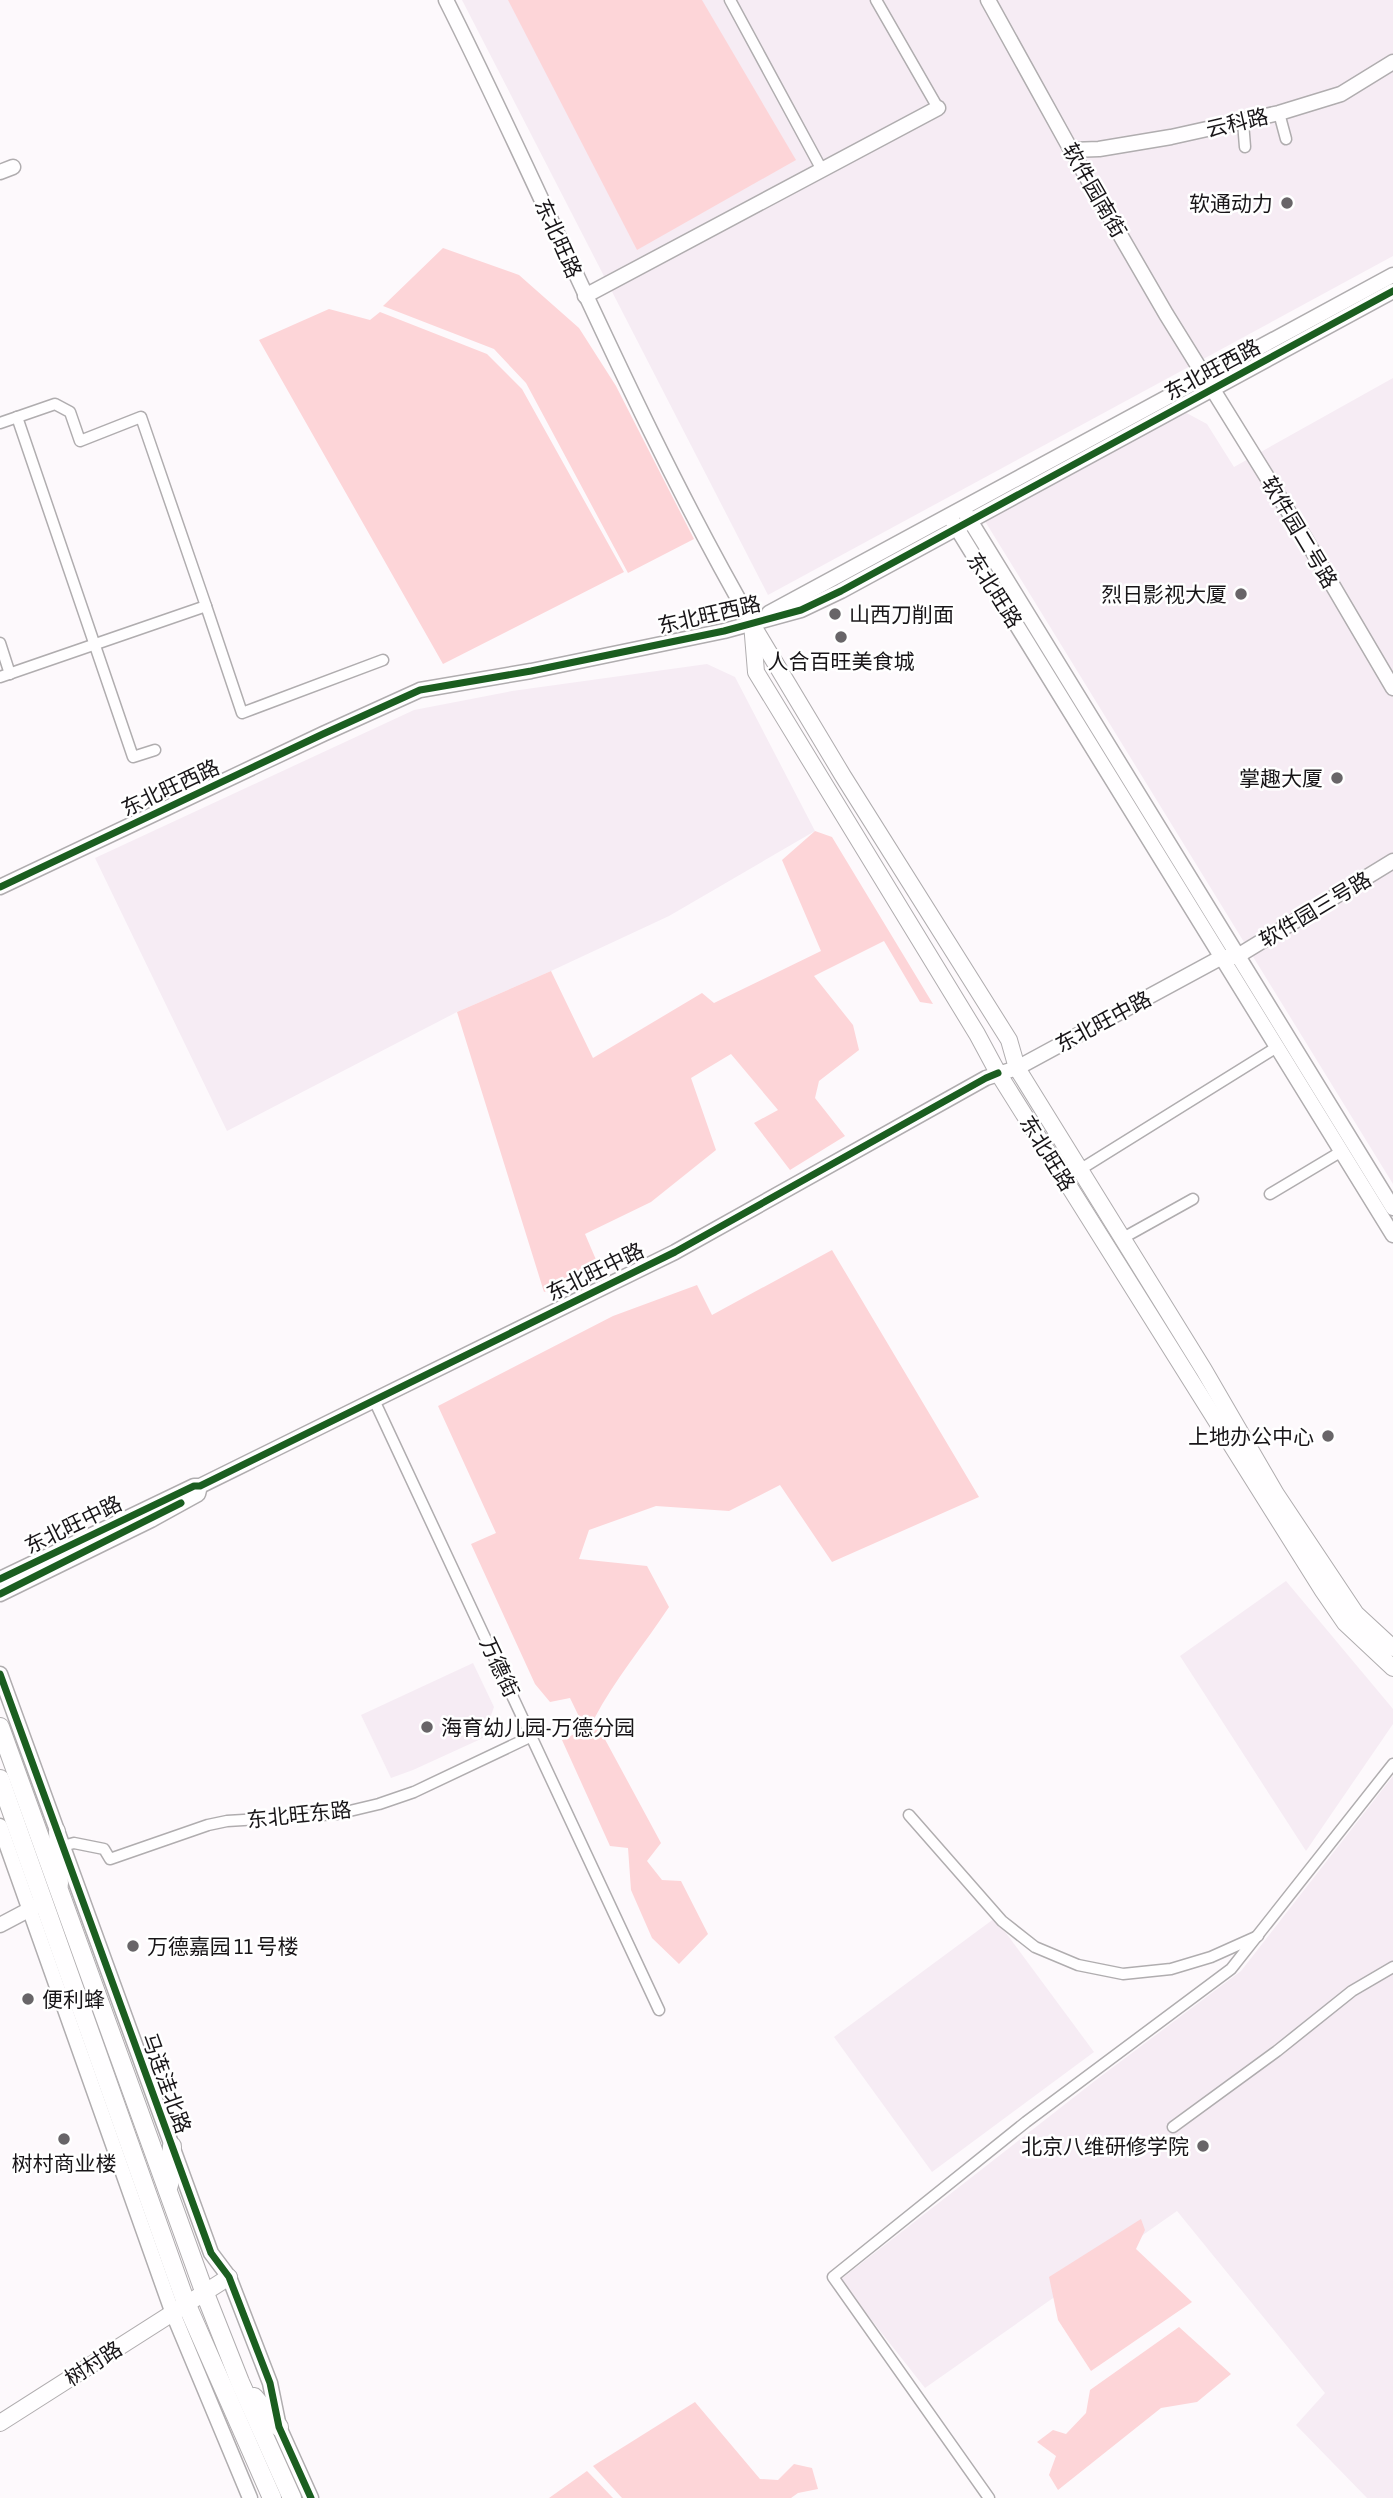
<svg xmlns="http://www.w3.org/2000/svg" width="1393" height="2498" viewBox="0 0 1393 2498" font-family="'Asap Condensed','Noto Sans SC',sans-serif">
	<rect width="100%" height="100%" fill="#fdf9fc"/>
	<g fill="#f6ecf4">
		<path d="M 462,0 L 1393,0 L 1393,256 L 768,595 Z"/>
		<path d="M 1393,378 L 1393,1184 L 983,518 L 1181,410 L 1207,424 L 1234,467 Z"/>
		<path d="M 707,664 L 735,677 L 815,831 L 669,916 L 551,971 L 457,1012 L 227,1131 L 95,858 L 414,710 L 512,691 Z"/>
		<path d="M 1286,1581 L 1393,1709 L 1393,1724 L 1306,1851 L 1180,1656 Z"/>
		<path d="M 473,1663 L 494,1707 L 483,1738 L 413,1770 L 391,1778 L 361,1715 Z"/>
		<path d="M 1393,1776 L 1393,2498 L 1367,2498 L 1296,2425 L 1325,2393 L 1177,2211 L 925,2388 L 840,2280 L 1096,2080 L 1241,1971 Z"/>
		<path d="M 995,1918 L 1094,2052 L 932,2172 L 834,2037 Z"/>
	</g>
	<g fill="#fdd5d8">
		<path d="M 508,0 L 702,0 L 796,160 L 637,250 Z"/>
		<path d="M 443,248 L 519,275 L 579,328 L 616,386 L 694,539 L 628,573 L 526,383 L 494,349 L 383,306 Z"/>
		<path d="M 329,309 L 370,320 L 380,312 L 487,354 L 522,389 L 624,572 L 443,664 L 259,340 Z"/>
		<path d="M 815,831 L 832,837 L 933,1004 L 920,1002 L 884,941 L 814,976 L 853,1025 L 859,1050 L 819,1081 L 815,1098 L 845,1136 L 790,1170 L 754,1123 L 778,1110 L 731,1054 L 691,1078 L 716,1150 L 651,1202 L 585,1234 L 600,1269 L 544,1292 L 457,1012 L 551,971 L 593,1058 L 702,993 L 714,1003 L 821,951 L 782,860 Z"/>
		<path d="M 832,1250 L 979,1497 L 832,1562 L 780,1485 L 729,1511 L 656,1506 L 589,1530 L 579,1559 L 647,1566 L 669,1607 C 644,1645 615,1679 594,1719 L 661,1843 L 647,1861 L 662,1880 L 681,1881 L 708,1934 L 679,1964 L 652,1938 L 631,1890 L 628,1848 L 610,1846 L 562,1740 L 585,1729 L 570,1698 L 550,1702 L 535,1684 L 471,1544 L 496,1533 L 438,1406 L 613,1316 L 697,1285 L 712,1315 Z"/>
		<path d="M 1141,2219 L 1145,2230 L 1136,2249 L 1192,2302 L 1091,2371 L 1058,2320 L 1049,2277 Z"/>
		<path d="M 1179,2327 L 1231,2374 L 1197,2402 L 1161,2408 L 1058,2490 L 1049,2475 L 1056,2456 L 1037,2442 L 1053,2430 L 1066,2434 L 1086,2413 L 1090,2390 Z"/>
		<path d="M 695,2402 L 760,2479 L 778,2480 L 794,2464 L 812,2468 L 818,2489 L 798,2493 L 791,2498 L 622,2498 L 593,2466 Z"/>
		<path d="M 587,2471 L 613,2498 L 549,2498 Z"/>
	</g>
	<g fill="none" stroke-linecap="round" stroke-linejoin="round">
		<g stroke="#b0adaf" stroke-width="13">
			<g id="minor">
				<path d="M 730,0 L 822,170"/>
				<path d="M 876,0 L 938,108"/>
				<path d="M 1279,113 L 1286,139"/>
				<path d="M 1243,122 L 1245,147"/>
				<path d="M 17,417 L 133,757 L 155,750"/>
				<path d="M 0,423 L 55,404 L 70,412 L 80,441 L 141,417 L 206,606 L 0,677"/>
				<path d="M 206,606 L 242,713 L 383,660"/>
				<path d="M 0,643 L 10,674"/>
				<path d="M 1081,1169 L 1277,1047"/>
				<path d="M 1270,1194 L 1342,1151"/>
				<path d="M 1123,1238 L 1193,1199"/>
				<path d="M 374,1400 L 659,2010"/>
				<path d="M 909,1815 L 1002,1921 L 1035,1947 L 1078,1965 L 1123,1974 L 1171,1969 L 1211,1957 L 1258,1936"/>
				<path d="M 63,1846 L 74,1843 L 104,1849 L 110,1859 L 208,1825 L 227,1821 L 337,1814 L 379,1804 L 414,1792 L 532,1736"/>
				<path d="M 1173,2127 L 1277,2051 L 1352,1991 L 1393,1967"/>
				<path d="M 989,2498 L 833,2277 L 1026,2122 L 1231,1969 L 1393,1764"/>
			</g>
		</g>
		<g stroke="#b0adaf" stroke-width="17">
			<g id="tertiary">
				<path d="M 446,0 C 550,207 636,422 752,623"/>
				<path d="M 988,0 L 1071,150 L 1166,314 L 1306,540 L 1393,688"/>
				<path d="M 1071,150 L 1099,149 L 1171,137 L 1279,113 L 1341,94 L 1393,62"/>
				<path d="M 0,172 L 13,167"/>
				<path d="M 585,296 L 938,108"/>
				<path d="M 963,509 L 1393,1208"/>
				<path d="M 950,517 L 1393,1235"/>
				<path d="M 769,613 L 1393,275"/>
				<path d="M 0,887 L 323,734 L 420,690 L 531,671 L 724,631 L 801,610 L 841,591 L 1393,291"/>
				<path d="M 1236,957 L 1393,861"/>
				<path d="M 0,1579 L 194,1486 L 200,1486 L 675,1252 L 986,1078 L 1017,1068 L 1222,957 L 1236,957"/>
				<path d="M 0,1594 L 151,1520 L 198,1494 L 199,1490"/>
				<path d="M 0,1674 L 211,2253 L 229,2277 L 270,2383 L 279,2427 L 311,2498"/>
				<path d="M 0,1826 L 172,2311 L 250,2498"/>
				<path d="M 0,1925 L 36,1906"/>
			</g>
		</g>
		<g stroke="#b0adaf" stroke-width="18">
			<g id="secondary">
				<path d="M 752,623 L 756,672 L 977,1034 L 998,1073 L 1323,1591 L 1345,1623 L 1393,1668"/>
				<path d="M 756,631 L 843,776 L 1009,1040 L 1017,1068 L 1204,1370 L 1276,1494 L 1356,1614 L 1393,1648"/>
				<path d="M 57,1831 L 60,1884"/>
				<path d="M 0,2423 L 229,2277"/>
			</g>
		</g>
		<g stroke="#b0adaf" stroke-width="20">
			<g id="primary">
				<path d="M 0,1727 L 204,2291 L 240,2382 L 292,2498"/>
				<path d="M 0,1779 L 186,2303 L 272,2498"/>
				<path d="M 169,2185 L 172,2146"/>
				<path d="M 254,2397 L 279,2427"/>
			</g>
		</g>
		<use href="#minor" stroke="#fffeff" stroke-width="10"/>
		<use href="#tertiary" stroke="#fffeff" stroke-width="14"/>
		<use href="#secondary" stroke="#fffeff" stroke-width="16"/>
		<use href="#primary" stroke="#fffeff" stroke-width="18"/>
		<g stroke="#fff" stroke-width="11">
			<g id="cycleway">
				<path d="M 0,887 L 323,734 L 420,690 L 531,671 L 724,631 L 801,610 L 841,591 L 1393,291"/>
				<path d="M 0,1579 L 194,1486 L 200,1486 L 675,1252 L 986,1078 L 998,1073"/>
				<path d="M 0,1594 L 181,1503"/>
				<path d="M 0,1674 L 211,2253 L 229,2277 L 270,2383 L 279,2427 L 311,2498"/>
			</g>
		</g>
		<use href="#cycleway" stroke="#1b5e20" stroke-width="7"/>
	</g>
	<g fill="#686568" stroke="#fff" stroke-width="2.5">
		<circle cx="1287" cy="203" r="7"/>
		<circle cx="1241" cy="594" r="7"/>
		<circle cx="835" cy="614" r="7"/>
		<circle cx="841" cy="637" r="7"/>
		<circle cx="1337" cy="778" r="7"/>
		<circle cx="1328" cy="1436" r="7"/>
		<circle cx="427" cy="1727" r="7"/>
		<circle cx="133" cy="1946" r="7"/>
		<circle cx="28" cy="1999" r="7"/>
		<circle cx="64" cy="2139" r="7"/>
		<circle cx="1203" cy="2146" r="7"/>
	</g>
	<g text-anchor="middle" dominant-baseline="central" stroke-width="5" stroke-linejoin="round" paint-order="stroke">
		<g font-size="21" fill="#181518" stroke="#fff">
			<text transform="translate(1237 122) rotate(-13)">云科路</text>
			<text transform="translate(1095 190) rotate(60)">软件园南街</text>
			<text transform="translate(559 238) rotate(66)">东北旺路</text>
			<text transform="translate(1212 369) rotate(-28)">东北旺西路</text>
			<text transform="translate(1300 532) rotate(59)">软件园二号路</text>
			<text transform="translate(995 590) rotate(58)">东北旺路</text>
			<text transform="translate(709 614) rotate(-13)">东北旺西路</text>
			<text transform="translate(170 787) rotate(-25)">东北旺西路</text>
			<text transform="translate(1315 909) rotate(-31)">软件园三号路</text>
			<text transform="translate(1103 1021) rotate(-28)">东北旺中路</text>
			<text transform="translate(1048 1153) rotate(58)">东北旺路</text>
			<text transform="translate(595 1271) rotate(-26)">东北旺中路</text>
			<text transform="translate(73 1524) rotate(-26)">东北旺中路</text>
			<text transform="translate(500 1667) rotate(65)">万德街</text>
			<text transform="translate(299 1814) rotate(-6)">东北旺东路</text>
			<text transform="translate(167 2083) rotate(70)">马连洼北路</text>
			<text transform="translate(93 2363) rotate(-33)">树村路</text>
		</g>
		<g font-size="21" fill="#181518" stroke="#fff" text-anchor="end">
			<text x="1273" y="203">软通动力</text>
			<text x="1227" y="594">烈日影视大厦</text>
			<text x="849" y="614" text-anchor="start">山西刀削面</text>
			<text x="841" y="661" text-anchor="middle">人合百旺美食城</text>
			<text x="1323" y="778">掌趣大厦</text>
			<text x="1314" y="1436">上地办公中心</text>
			<text x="441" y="1727" text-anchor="start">海育幼儿园-万德分园</text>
			<text x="147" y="1946" text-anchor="start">万德嘉园 11 号楼</text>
			<text x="42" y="1999" text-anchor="start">便利蜂</text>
			<text x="1189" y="2146">北京八维研修学院</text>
			<text x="64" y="2163" text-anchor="middle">树村商业楼</text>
		</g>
	</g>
</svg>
